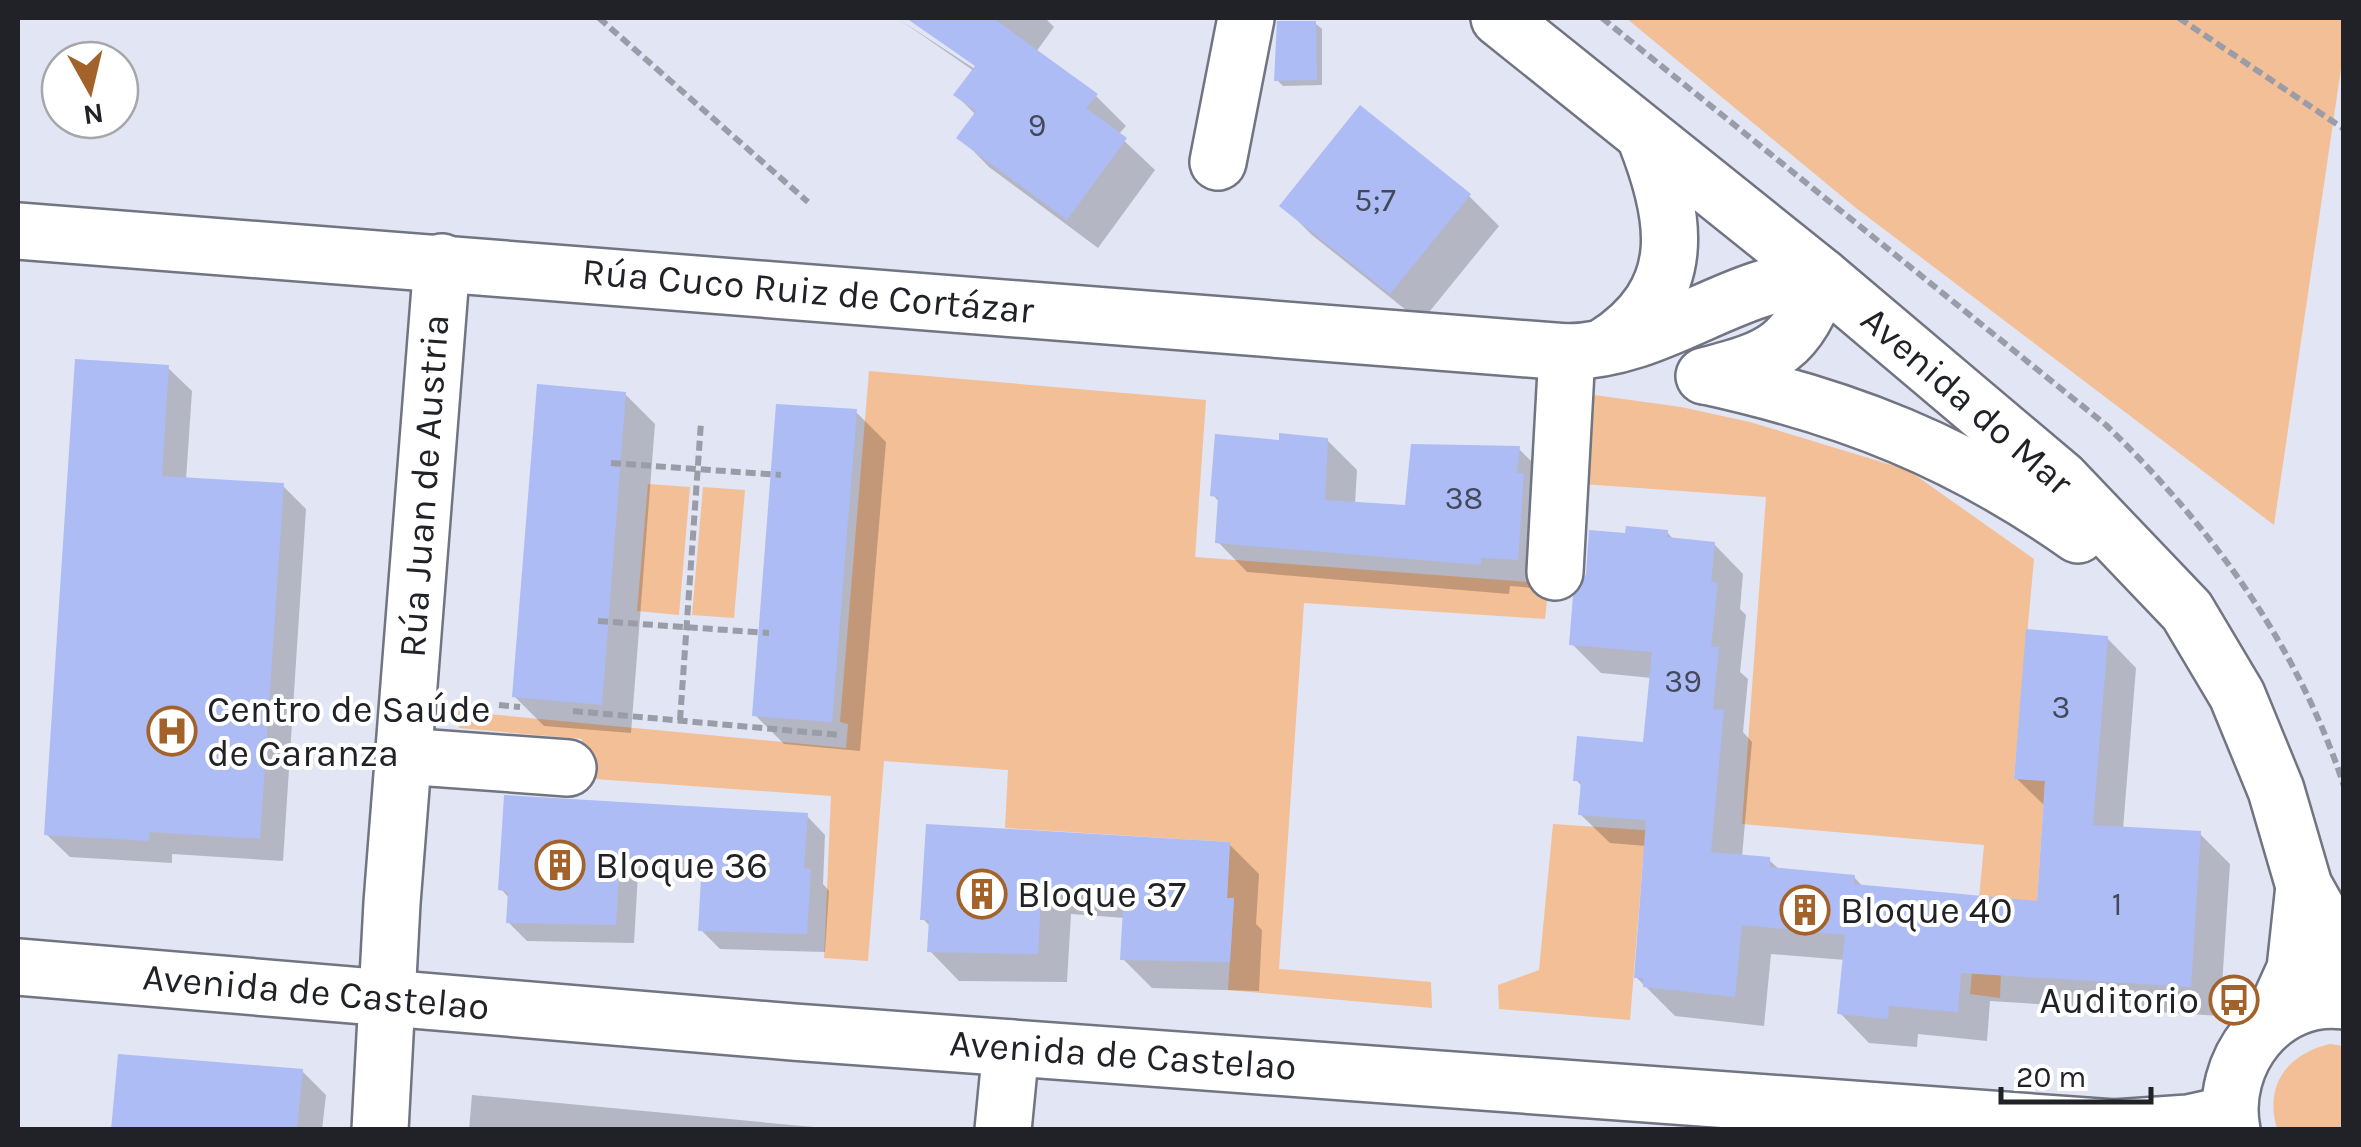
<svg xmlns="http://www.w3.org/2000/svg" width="2361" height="1147" viewBox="0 0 2361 1147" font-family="Karla,sans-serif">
	<rect width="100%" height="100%" fill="#e1e5f4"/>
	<g fill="#f3bf97">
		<path d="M 1626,18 L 2343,18 L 2343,55 L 2274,525 L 1856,208 Z"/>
		<path d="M 869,371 L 1206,400 L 1195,557 L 1544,583 L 1548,591 L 1545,619 L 1304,603 L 1279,969 L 1431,982 L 1432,1008 L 1228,990 L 1234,899 L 1227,898 L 1230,842 L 1005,828 L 1008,770 L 884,761 L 868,961 L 824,958 L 831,796 L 581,778 L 582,739 L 459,728 L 456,711 L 846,748 L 848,724 L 840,722 Z"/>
		<path d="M 1587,394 L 1681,407 L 1750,422 L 1908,470 L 2034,559 L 2014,778 L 2045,781 L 2032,977 L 2001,973 L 2000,998 L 1970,994 L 1984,845 L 1742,824 L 1766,497 L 1582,484 Z"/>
		<path d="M 648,484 L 690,487 L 679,615 L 637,611 Z"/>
		<path d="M 703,487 L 745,490 L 734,618 L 692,615 Z"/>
		<path d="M 1553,824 L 1657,831 L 1643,860 L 1630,1020 L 1499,1009 L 1498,985 L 1539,970 Z"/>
		<path d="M 2330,1044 L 2343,1046 L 2343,1129 L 2277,1129 C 2264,1085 2287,1054 2330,1044 Z"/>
	</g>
	<g fill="#0003">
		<path d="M 897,18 L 984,75 L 987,71 L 910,18 L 1045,18 L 1054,27 L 1036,52 L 1096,96 L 1126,126 L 1118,135 L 1155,170 L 1098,248 L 989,167 L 960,137 L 976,115 L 956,95 L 974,71 Z"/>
		<path d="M 1315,23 L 1322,29 L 1322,85 L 1283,86 L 1277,80 Z"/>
		<path d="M 1469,196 L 1499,226 L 1421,322 L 1312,235 L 1283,206 Z"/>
		<path d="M 168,368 L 192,391 L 186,480 L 283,486 L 306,509 L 283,861 L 172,854 L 172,863 L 70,857 L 46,834 Z"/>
		<path d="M 625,394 L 655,424 L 631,733 L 544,726 L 514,696 Z"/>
		<path d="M 856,412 L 886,442 L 860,751 L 784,744 L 755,715 Z"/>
		<path d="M 1327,440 L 1357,470 L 1355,504 L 1407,508 L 1519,449 L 1548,478 L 1547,589 L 1510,586 L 1509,594 L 1247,572 L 1218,542 L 1220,503 L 1213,495 L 1282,443 Z"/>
		<path d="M 1667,532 L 1674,540 L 1714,544 L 1743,574 L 1740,609 L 1746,615 L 1740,672 L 1748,679 L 1743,732 L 1752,742 L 1742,857 L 1769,860 L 1780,870 L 1854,877 L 1864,888 L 2040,904 L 2046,807 L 2016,778 L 2107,638 L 2136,668 L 2123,829 L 2200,834 L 2230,864 L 2220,1016 L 1990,1001 L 1987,1041 L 1918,1034 L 1917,1047 L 1869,1043 L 1840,1013 L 1845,960 L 1771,954 L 1764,1026 L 1675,1016 L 1636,977 L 1646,846 L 1610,843 L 1580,814 L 1583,787 L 1576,780 L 1645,744 L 1652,678 L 1601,673 L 1572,644 L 1628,536 Z"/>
		<path d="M 507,798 L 807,816 L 825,835 L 823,884 L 829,891 L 825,952 L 720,949 L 701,930 L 704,878 L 638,873 L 634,943 L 527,941 L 508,922 L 510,899 L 501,889 Z"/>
		<path d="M 928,826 L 1229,844 L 1259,874 L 1256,924 L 1262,930 L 1259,991 L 1152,988 L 1123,959 L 1125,918 L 1071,914 L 1067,982 L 959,981 L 930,951 L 931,927 L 923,919 Z"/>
		<path d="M 302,1071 L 326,1095 L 322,1130 L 114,1130 Z"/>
		<path d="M 472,1095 L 846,1130 L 469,1130 Z"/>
	</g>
	<g fill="#adbcf4">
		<path d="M 906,18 L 993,18 L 1098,94 L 1086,108 L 1127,138 L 1067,220 L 956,138 L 976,111 L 953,95 L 975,66 Z"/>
		<path d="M 1277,21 L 1316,21 L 1317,80 L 1274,81 Z"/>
		<path d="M 1360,105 L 1471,194 L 1390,294 L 1279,206 Z"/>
		<path d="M 75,359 L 169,365 L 162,476 L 284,483 L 260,839 L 150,832 L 149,841 L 44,835 Z"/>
		<path d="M 537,384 L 626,392 L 602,705 L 512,697 Z"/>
		<path d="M 776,404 L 857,409 L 832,722 L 752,716 Z"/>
		<path d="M 1279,433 L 1328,438 L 1325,500 L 1405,505 L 1411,444 L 1520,446 L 1517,473 L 1524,473 L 1518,560 L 1481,558 L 1481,565 L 1215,543 L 1218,497 L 1210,496 L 1215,434 L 1279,440 Z"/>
		<path d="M 1626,526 L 1668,530 L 1667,537 L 1715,542 L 1711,582 L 1718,583 L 1711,647 L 1719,647 L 1713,709 L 1724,710 L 1711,852 L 1770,857 L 1770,867 L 1855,875 L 1854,884 L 2037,901 L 2045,781 L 2014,779 L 2026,629 L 2108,636 L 2093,825 L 2201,831 L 2191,987 L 1961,973 L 1958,1012 L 1889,1006 L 1888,1019 L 1837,1014 L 1845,935 L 1742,925 L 1735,997 L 1643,987 L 1643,978 L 1634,978 L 1646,820 L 1578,815 L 1581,781 L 1573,781 L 1577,736 L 1643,742 L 1652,652 L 1569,645 L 1573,596 L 1586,574 L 1589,530 L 1625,533 Z"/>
		<path d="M 504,795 L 808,813 L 804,868 L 811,869 L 807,934 L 698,931 L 702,861 L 620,856 L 616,925 L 506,923 L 508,892 L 498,890 Z"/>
		<path d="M 926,824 L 1230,842 L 1227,898 L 1234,898 L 1230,962 L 1120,960 L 1124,891 L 1042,886 L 1038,954 L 927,952 L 929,920 L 920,920 Z"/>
		<path d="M 118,1054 L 303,1069 L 297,1130 L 111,1130 Z"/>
	</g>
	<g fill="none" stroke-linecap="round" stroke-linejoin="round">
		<g stroke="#717481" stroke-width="60">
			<g id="minor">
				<path d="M 1499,18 L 1822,277 L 2061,479 L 2187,611 L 2237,695 L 2276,790 L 2304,886 L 2344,957"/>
				<path d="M 1218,162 L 1246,18"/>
				<path d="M 18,231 L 1567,352 C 1666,349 1726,283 1822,277 C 1797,348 1775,358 1704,376"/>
				<path d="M 1605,346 C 1689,292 1678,220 1645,137"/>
				<path d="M 1705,376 C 1847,407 1959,451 2078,535"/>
				<path d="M 1555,572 L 1567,352"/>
				<path d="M 403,756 L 568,768"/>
				<path d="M 18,967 L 793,1032 L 2114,1128 L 2188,1123 L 2229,1114"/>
				<path d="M 2272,1020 L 2295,969 L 2304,886"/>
				<path d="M 380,1130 L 392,903 L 442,262"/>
				<path d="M 1003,1130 L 1011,1048"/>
				<path d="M 2232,1130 C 2219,1063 2272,992 2344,1001"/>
			</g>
		</g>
		<g stroke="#9a9da8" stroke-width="6" stroke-dasharray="10 5" stroke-linecap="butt">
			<path d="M 599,18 L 808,202"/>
			<path d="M 1602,18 L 2106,425 C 2212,528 2297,644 2344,786"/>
			<path d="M 2179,18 L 2344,129"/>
			<path d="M 611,463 L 781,475"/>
			<path d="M 598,621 L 769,633"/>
			<path d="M 499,705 L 520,707"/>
			<path d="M 573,711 L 840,735"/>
			<path d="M 680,720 L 701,422"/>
		</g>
		<use href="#minor" stroke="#fff" stroke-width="55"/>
	</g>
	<defs>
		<g id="hospital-ring" transform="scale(2.5)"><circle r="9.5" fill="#fff" stroke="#a2622a" stroke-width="1.5"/><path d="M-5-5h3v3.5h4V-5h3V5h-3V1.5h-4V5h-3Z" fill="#a2622a"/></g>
		<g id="building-ring" transform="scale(2.5)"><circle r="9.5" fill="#fff" stroke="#a2622a" stroke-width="1.5"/><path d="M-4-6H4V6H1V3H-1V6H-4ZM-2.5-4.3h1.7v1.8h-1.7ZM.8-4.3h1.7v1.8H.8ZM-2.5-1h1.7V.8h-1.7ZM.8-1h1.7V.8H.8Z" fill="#a2622a"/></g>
		<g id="bus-ring" transform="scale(2.5)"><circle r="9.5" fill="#fff" stroke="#a2622a" stroke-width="1.5"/><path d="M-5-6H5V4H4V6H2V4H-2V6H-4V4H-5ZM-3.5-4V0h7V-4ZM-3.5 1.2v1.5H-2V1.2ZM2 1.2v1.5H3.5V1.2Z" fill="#a2622a"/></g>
	</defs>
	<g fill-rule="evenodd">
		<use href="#hospital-ring" x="172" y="731"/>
		<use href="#building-ring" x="560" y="865"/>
		<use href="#building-ring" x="982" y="894"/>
		<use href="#building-ring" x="1805" y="910"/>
		<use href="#bus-ring" x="2234" y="1000"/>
	</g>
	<g text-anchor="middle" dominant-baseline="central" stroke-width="8" stroke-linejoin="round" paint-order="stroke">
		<g font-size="32" fill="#43485a">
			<text x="1037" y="125">9</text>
			<text x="1375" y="200">5;7</text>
			<text x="1464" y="498">38</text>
			<text x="1683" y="681">39</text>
			<text x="2061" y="707">3</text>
			<text x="2117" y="904">1</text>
		</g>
		<g font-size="38" fill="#202227" stroke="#fff">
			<text transform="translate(808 291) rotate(5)">Rúa Cuco Ruiz de Cortázar</text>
			<text transform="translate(1967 401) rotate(41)">Avenida do Mar</text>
			<text transform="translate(424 486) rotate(-86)">Rúa Juan de Austria</text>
			<text transform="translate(316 992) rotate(5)">Avenida de Castelao</text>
			<text transform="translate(1123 1055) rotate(4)">Avenida de Castelao</text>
		</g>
		<g font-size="38" fill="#202227" stroke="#fff" text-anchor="start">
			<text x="207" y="709">Centro de Saúde<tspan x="207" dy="44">de Caranza</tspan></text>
			<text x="595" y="865">Bloque 36</text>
			<text x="1017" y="894">Bloque 37</text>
			<text x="1840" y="910">Bloque 40</text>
			<text x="2199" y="1000" text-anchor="end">Auditorio</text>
		</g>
	</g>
	<rect width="2361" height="1147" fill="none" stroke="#202227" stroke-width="40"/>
	<g transform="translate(90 90) rotate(172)"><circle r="48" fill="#ffffff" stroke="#a6a7a9" stroke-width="2.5"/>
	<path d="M0-8L18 38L0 25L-18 38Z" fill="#a2622a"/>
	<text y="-15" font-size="28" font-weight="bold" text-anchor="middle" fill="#202227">N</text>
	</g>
	<path d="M2001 1087v15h150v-15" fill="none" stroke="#202227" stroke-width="5"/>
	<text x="2016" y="1087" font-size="30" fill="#202227" stroke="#ffffff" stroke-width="8" paint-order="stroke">20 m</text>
</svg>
